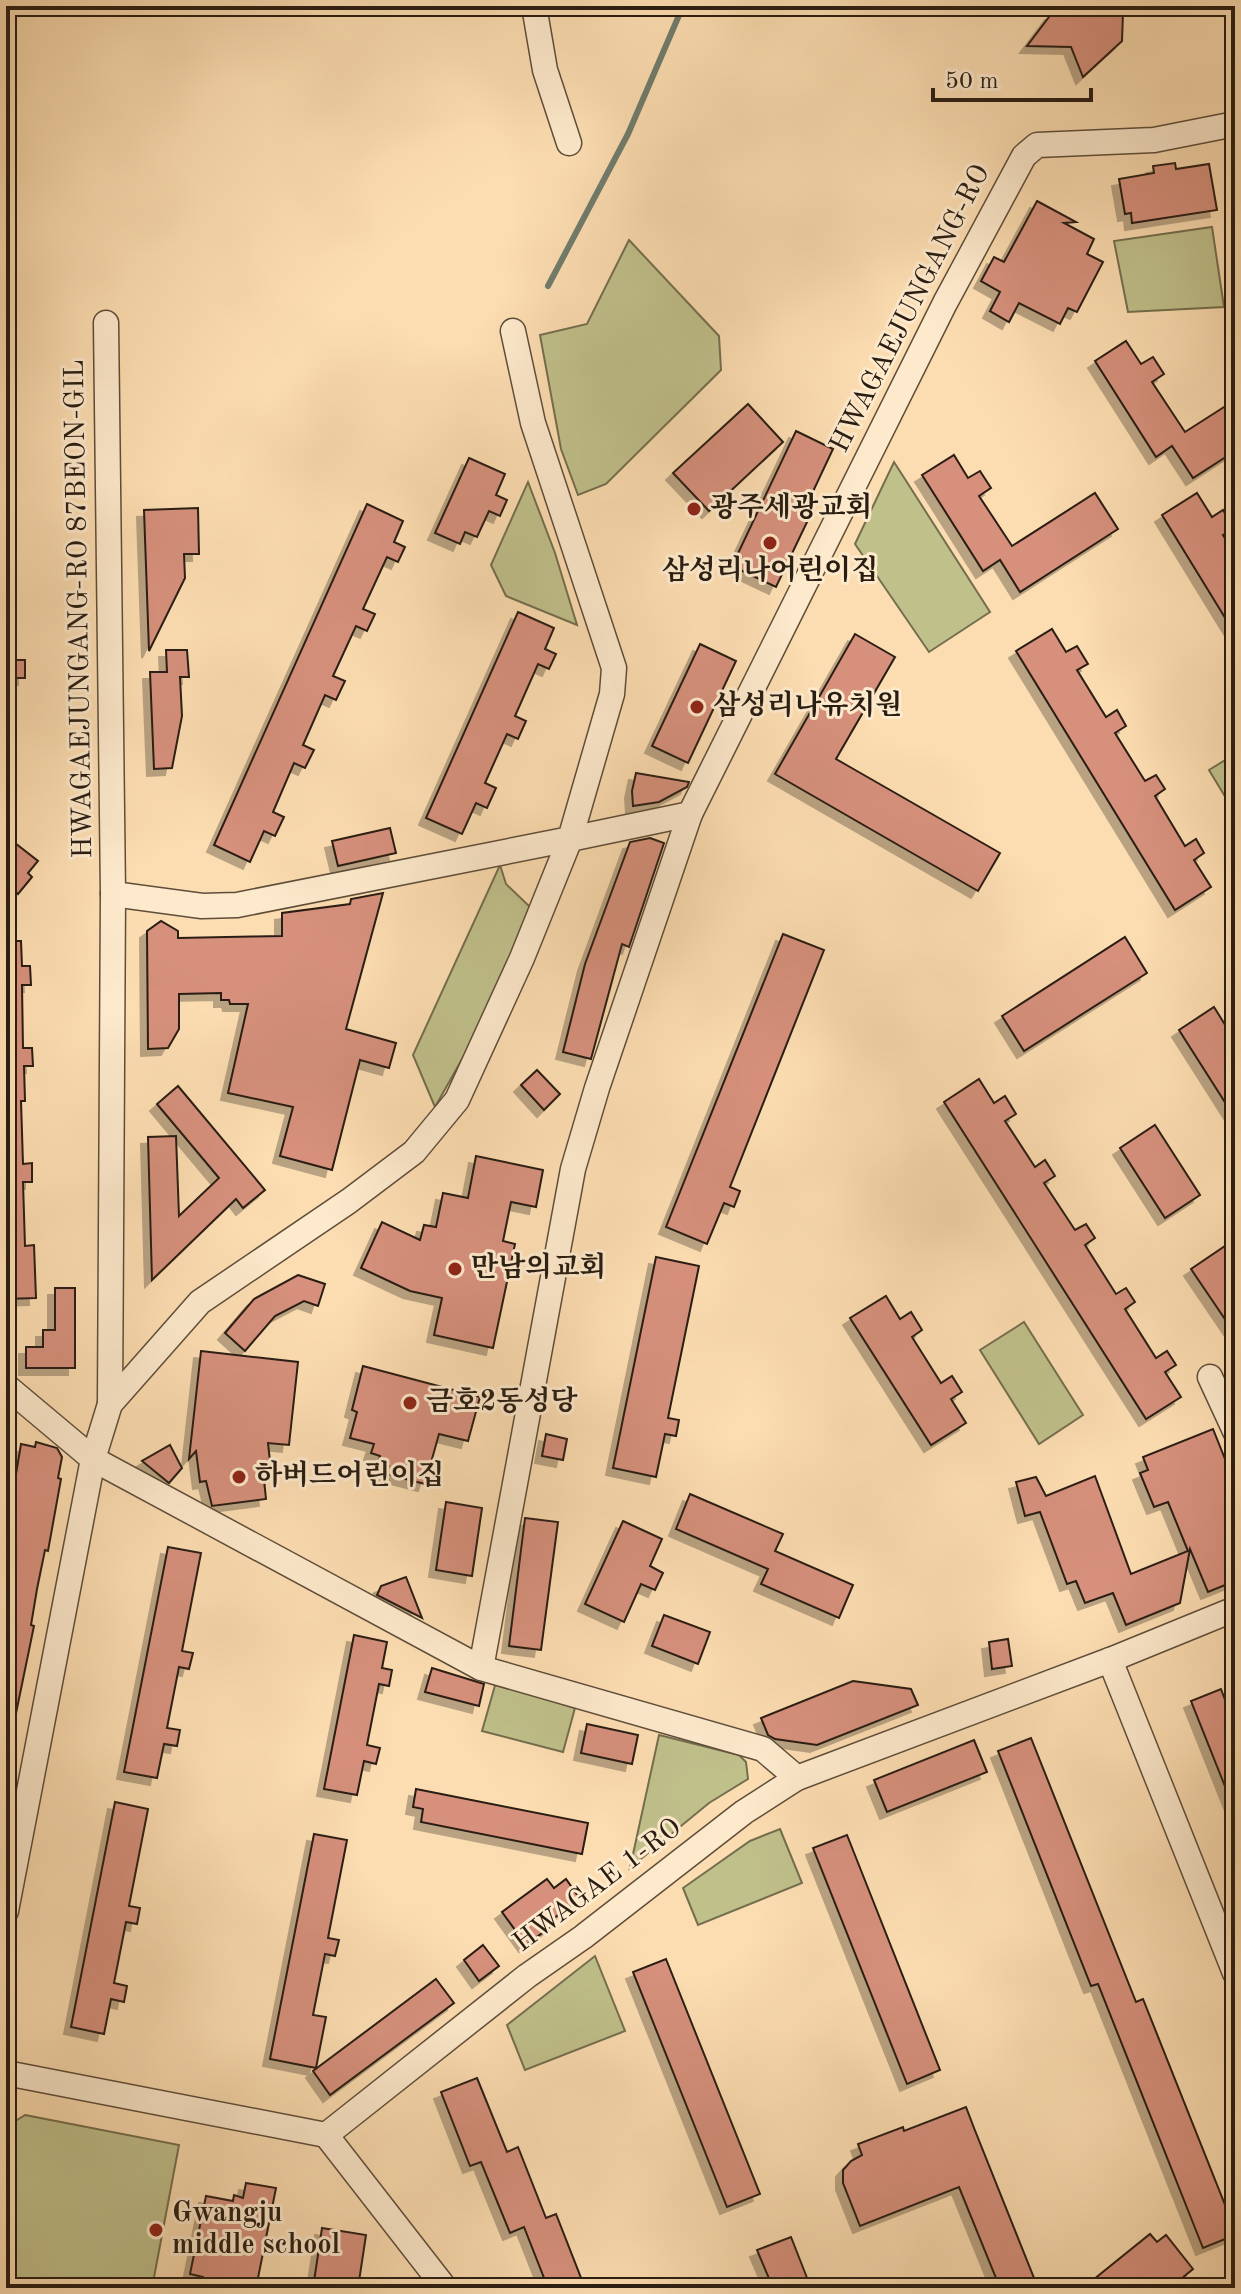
<svg xmlns="http://www.w3.org/2000/svg" width="1241" height="2294" viewBox="0 0 1241 2294" font-family="'Old Standard TT','Noto Serif KR',serif">
	<defs>
		<filter id="shadow"><feDropShadow dx="-7" dy="7" stdDeviation="0" flood-color="#0004"/></filter>
	</defs>
	<rect width="100%" height="100%" fill="#fcddb1"/>
	<filter id="stains"><feTurbulence type="fractalNoise" baseFrequency=".0025" numOctaves="4"/><feColorMatrix values="0 0 0 0 .2 0 0 0 0 .09 0 0 0 0 .02 0 0 0 .5 -.17"/></filter>
	<radialGradient id="worn" r=".72"><stop offset=".6" stop-color="#630" stop-opacity="0"/><stop offset="1" stop-color="#630" stop-opacity=".3"/></radialGradient>
	<g fill="#c0c08b" stroke="#746e4e" stroke-width="2">
		<path d="M 1212,227 L 1224,307 L 1128,312 L 1114,241 Z"/>
		<path d="M 629,240 L 719,336 L 721,370 L 606,484 L 578,495 L 561,449 L 540,335 L 587,324 Z"/>
		<path d="M 894,462 L 990,612 L 929,652 L 855,544 Z"/>
		<path d="M 528,482 L 555,553 L 577,625 L 506,596 L 491,565 Z"/>
		<path d="M 1235,754 L 1235,813 L 1209,770 Z"/>
		<path d="M 500,865 L 506,884 L 530,907 L 487,1015 L 435,1107 L 413,1055 Z"/>
		<path d="M 1024,1322 L 1083,1415 L 1039,1444 L 980,1350 Z"/>
		<path d="M 496,1682 L 575,1708 L 563,1752 L 482,1731 Z"/>
		<path d="M 659,1735 L 739,1755 L 746,1762 L 748,1779 L 709,1803 L 630,1868 Z"/>
		<path d="M 780,1829 L 802,1883 L 698,1925 L 683,1888 L 750,1841 Z"/>
		<path d="M 595,1956 L 625,2031 L 525,2070 L 507,2025 Z"/>
		<path d="M 25,2115 L 179,2145 L 152,2288 L 6,2288 L 6,2127 Z"/>
	</g>
	<g fill="none" stroke-linecap="round" stroke-linejoin="round">
		<path stroke="#707c6d" stroke-width="6" d="M 548,286 L 628,134 L 683,6"/>
	</g>
	<g fill="#d6907b" stroke="#291d12" stroke-width="2" filter="url(#shadow)">
		<path d="M 1052,13 L 1123,13 L 1122,41 L 1083,77 L 1071,47 L 1027,46 Z"/>
		<path d="M 1175,163 L 1176,169 L 1209,164 L 1217,210 L 1132,223 L 1131,213 L 1125,214 L 1119,179 L 1154,173 L 1153,166 Z"/>
		<path d="M 1037,201 L 1076,222 L 1064,223 L 1094,239 L 1087,254 L 1103,262 L 1077,312 L 1068,308 L 1060,324 L 1019,303 L 1009,322 L 990,311 L 1000,292 L 981,281 L 994,257 L 1004,262 Z"/>
		<path d="M 1126,341 L 1141,364 L 1153,357 L 1164,374 L 1152,382 L 1185,432 L 1235,400 L 1235,451 L 1193,478 L 1172,446 L 1156,457 L 1095,361 Z"/>
		<path d="M 748,404 L 783,442 L 709,511 L 673,473 Z"/>
		<path d="M 796,431 L 833,449 L 801,517 L 808,520 L 776,587 L 732,566 Z"/>
		<path d="M 954,455 L 968,478 L 980,471 L 991,488 L 979,496 L 1012,546 L 1095,493 L 1118,529 L 1020,592 L 1000,560 L 983,571 L 922,475 Z"/>
		<path d="M 469,458 L 505,474 L 496,495 L 507,500 L 500,516 L 489,511 L 477,537 L 465,532 L 460,544 L 435,533 Z"/>
		<path d="M 1197,493 L 1212,517 L 1223,510 L 1234,528 L 1223,535 L 1235,555 L 1235,634 L 1162,515 Z"/>
		<path d="M 367,504 L 403,521 L 394,542 L 405,547 L 398,562 L 387,557 L 363,609 L 375,614 L 367,631 L 356,626 L 333,676 L 345,681 L 336,700 L 325,695 L 303,745 L 314,750 L 305,768 L 294,763 L 273,812 L 284,817 L 275,836 L 264,831 L 250,862 L 214,845 Z"/>
		<path d="M 198,508 L 199,554 L 184,554 L 185,578 L 149,651 L 144,510 Z"/>
		<path d="M 518,612 L 554,628 L 545,649 L 556,654 L 549,669 L 538,664 L 515,716 L 526,721 L 518,739 L 507,734 L 485,783 L 496,788 L 487,808 L 476,803 L 462,834 L 426,818 Z"/>
		<path d="M 1052,629 L 1066,652 L 1077,646 L 1088,664 L 1077,670 L 1106,717 L 1117,710 L 1126,726 L 1115,733 L 1145,781 L 1156,775 L 1165,789 L 1155,796 L 1185,846 L 1196,839 L 1204,853 L 1194,860 L 1211,887 L 1175,910 L 1016,651 Z"/>
		<path d="M 855,634 L 895,657 L 836,759 L 1000,853 L 978,891 L 775,774 Z"/>
		<path d="M 700,644 L 736,661 L 688,763 L 652,746 Z"/>
		<path d="M 166,650 L 187,650 L 189,677 L 180,677 L 182,716 L 172,768 L 154,769 L 150,672 L 167,672 Z"/>
		<rect x="6" y="660" width="19" height="18"/>
		<path d="M 636,773 L 689,782 L 687,787 L 659,802 L 633,806 L 632,791 Z"/>
		<path d="M 390,828 L 396,853 L 338,866 L 332,841 Z"/>
		<path d="M 6,836 L 38,861 L 28,873 L 32,877 L 18,894 L 6,884 Z"/>
		<path d="M 650,838 L 664,843 L 629,947 L 622,944 L 591,1059 L 563,1052 L 585,964 L 630,842 Z"/>
		<path d="M 383,893 L 346,1029 L 396,1043 L 389,1068 L 360,1060 L 332,1170 L 280,1156 L 293,1107 L 228,1093 L 248,1004 L 230,1004 L 229,1000 L 221,1000 L 221,993 L 179,994 L 179,1029 L 168,1048 L 148,1049 L 147,931 L 161,921 L 178,931 L 178,938 L 282,936 L 282,913 L 350,904 L 351,899 Z"/>
		<path d="M 783,934 L 824,950 L 730,1187 L 740,1191 L 734,1207 L 724,1203 L 707,1244 L 666,1227 Z"/>
		<path d="M 1125,937 L 1147,973 L 1024,1051 L 1002,1016 Z"/>
		<path d="M 6,941 L 21,941 L 22,966 L 30,966 L 31,985 L 22,985 L 23,1048 L 32,1048 L 33,1066 L 24,1066 L 25,1101 L 21,1101 L 23,1164 L 32,1163 L 32,1182 L 23,1182 L 25,1246 L 34,1245 L 36,1298 L 6,1299 Z"/>
		<path d="M 1214,1007 L 1229,1031 L 1235,1027 L 1235,1118 L 1179,1030 Z"/>
		<path d="M 537,1070 L 560,1094 L 544,1110 L 521,1085 Z"/>
		<path d="M 979,1079 L 994,1103 L 1005,1096 L 1016,1114 L 1005,1121 L 1035,1167 L 1045,1160 L 1055,1176 L 1044,1183 L 1075,1230 L 1086,1224 L 1095,1238 L 1085,1245 L 1116,1294 L 1126,1288 L 1135,1302 L 1125,1309 L 1156,1358 L 1167,1351 L 1176,1365 L 1165,1372 L 1181,1397 L 1146,1419 L 944,1102 Z"/>
		<path d="M 178,1086 L 265,1190 L 243,1208 L 236,1199 L 152,1280 L 148,1137 L 176,1136 L 179,1216 L 219,1178 L 157,1104 Z"/>
		<path d="M 1155,1125 L 1200,1195 L 1165,1218 L 1120,1148 Z"/>
		<path d="M 476,1156 L 543,1170 L 536,1207 L 511,1202 L 503,1241 L 515,1244 L 493,1348 L 434,1335 L 442,1298 L 410,1291 L 361,1268 L 382,1222 L 420,1240 L 424,1225 L 436,1227 L 443,1193 L 468,1198 Z"/>
		<path d="M 1228,1244 L 1235,1255 L 1235,1334 L 1191,1269 Z"/>
		<path d="M 656,1257 L 699,1266 L 668,1418 L 679,1420 L 676,1436 L 665,1434 L 656,1477 L 613,1468 Z"/>
		<path d="M 298,1275 L 325,1284 L 318,1306 L 304,1301 L 275,1316 L 245,1351 L 225,1333 L 254,1299 Z"/>
		<path d="M 55,1288 L 75,1288 L 75,1368 L 26,1368 L 26,1347 L 43,1347 L 43,1330 L 55,1330 Z"/>
		<path d="M 886,1296 L 900,1319 L 911,1312 L 922,1330 L 912,1337 L 941,1383 L 952,1376 L 962,1392 L 951,1399 L 966,1423 L 931,1445 L 850,1318 Z"/>
		<path d="M 201,1351 L 298,1362 L 289,1445 L 268,1443 L 272,1479 L 264,1480 L 266,1499 L 212,1506 L 206,1481 L 200,1482 L 196,1451 L 189,1459 Z"/>
		<path d="M 363,1366 L 480,1397 L 468,1441 L 439,1434 L 425,1484 L 386,1474 L 389,1466 L 379,1463 L 380,1456 L 371,1453 L 374,1444 L 350,1438 L 357,1412 L 352,1410 Z"/>
		<path d="M 1213,1429 L 1235,1484 L 1235,1581 L 1208,1592 L 1190,1549 L 1180,1603 L 1126,1625 L 1113,1593 L 1085,1603 L 1076,1581 L 1067,1584 L 1040,1512 L 1025,1516 L 1016,1482 L 1036,1477 L 1046,1496 L 1095,1476 L 1131,1574 L 1188,1551 L 1168,1502 L 1154,1507 L 1140,1473 L 1148,1470 L 1143,1457 Z"/>
		<path d="M 546,1434 L 567,1439 L 563,1460 L 542,1456 Z"/>
		<path d="M 36,1442 L 57,1448 L 62,1457 L 58,1478 L 61,1479 L 48,1551 L 45,1550 L 37,1589 L 31,1625 L 34,1626 L 14,1723 L 6,1723 L 6,1558 L 9,1543 L 6,1543 L 6,1534 L 21,1444 L 35,1447 Z"/>
		<path d="M 170,1445 L 182,1468 L 169,1483 L 142,1461 Z"/>
		<path d="M 690,1494 L 783,1534 L 775,1551 L 853,1585 L 839,1618 L 761,1584 L 768,1569 L 676,1529 Z"/>
		<path d="M 446,1502 L 482,1508 L 472,1576 L 436,1570 Z"/>
		<path d="M 525,1518 L 558,1522 L 541,1650 L 509,1646 Z"/>
		<path d="M 623,1521 L 662,1539 L 650,1566 L 663,1573 L 655,1590 L 641,1584 L 624,1622 L 585,1604 Z"/>
		<path d="M 168,1547 L 201,1553 L 182,1651 L 193,1653 L 189,1669 L 179,1667 L 167,1728 L 180,1730 L 177,1746 L 164,1744 L 157,1778 L 124,1772 Z"/>
		<path d="M 406,1577 L 422,1618 L 377,1595 L 381,1586 Z"/>
		<path d="M 664,1615 L 710,1632 L 698,1664 L 652,1646 Z"/>
		<path d="M 354,1635 L 387,1642 L 382,1668 L 392,1670 L 389,1686 L 379,1684 L 367,1745 L 380,1748 L 376,1764 L 364,1761 L 357,1795 L 324,1789 Z"/>
		<path d="M 1008,1639 L 1012,1666 L 992,1669 L 989,1642 Z"/>
		<path d="M 432,1668 L 484,1684 L 479,1706 L 425,1692 Z"/>
		<path d="M 853,1681 L 911,1689 L 918,1705 L 817,1745 L 775,1739 L 768,1735 L 761,1718 Z"/>
		<path d="M 1221,1689 L 1230,1713 L 1235,1711 L 1234,1809 L 1191,1701 Z"/>
		<path d="M 587,1724 L 638,1735 L 632,1764 L 581,1753 Z"/>
		<path d="M 1031,1738 L 1136,2002 L 1143,1999 L 1235,2230 L 1235,2235 L 1203,2248 L 1098,1984 L 1091,1986 L 998,1751 Z"/>
		<path d="M 974,1740 L 987,1772 L 887,1812 L 874,1780 Z"/>
		<path d="M 416,1789 L 588,1823 L 582,1854 L 421,1822 L 423,1809 L 413,1807 Z"/>
		<path d="M 115,1802 L 148,1809 L 129,1906 L 140,1908 L 137,1924 L 126,1922 L 114,1983 L 127,1986 L 124,2002 L 111,1999 L 104,2034 L 71,2027 Z"/>
		<path d="M 314,1834 L 347,1840 L 328,1938 L 339,1940 L 335,1956 L 325,1954 L 313,2015 L 326,2017 L 316,2068 L 270,2059 Z"/>
		<path d="M 847,1835 L 940,2070 L 907,2084 L 813,1848 Z"/>
		<path d="M 547,1879 L 554,1888 L 566,1879 L 580,1899 L 550,1921 L 553,1925 L 526,1945 L 502,1912 Z"/>
		<path d="M 483,1945 L 499,1966 L 479,1981 L 464,1960 Z"/>
		<path d="M 666,1959 L 760,2194 L 727,2207 L 633,1972 Z"/>
		<path d="M 436,1979 L 454,2003 L 330,2095 L 313,2071 Z"/>
		<path d="M 477,2078 L 507,2152 L 518,2147 L 546,2218 L 556,2214 L 585,2288 L 548,2288 L 524,2227 L 510,2233 L 481,2162 L 470,2166 L 441,2092 Z"/>
		<path d="M 966,2107 L 974,2128 L 1038,2288 L 1000,2288 L 959,2187 L 860,2226 L 843,2183 L 843,2170 L 851,2161 L 862,2155 L 858,2144 L 903,2127 L 904,2131 Z"/>
		<path d="M 246,2183 L 276,2188 L 256,2288 L 200,2288 L 203,2277 L 190,2274 L 206,2196 L 233,2201 L 234,2195 L 243,2198 Z"/>
		<path d="M 322,2228 L 366,2235 L 358,2288 L 313,2288 Z"/>
		<path d="M 1150,2234 L 1157,2242 L 1166,2235 L 1193,2269 L 1170,2288 L 1083,2288 Z"/>
		<path d="M 791,2237 L 802,2265 L 811,2288 L 773,2288 L 757,2250 Z"/>
	</g>
	<g fill="none" stroke-linecap="round" stroke-linejoin="round">
		<g stroke="#5e4d3a" stroke-width="27">
			<g id="minor">
				<path d="M 534,6 L 545,70 L 569,143"/>
				<path d="M 106,323 L 113,894 L 110,1404"/>
				<path d="M 113,894 L 202,906 L 237,905 L 570,839 L 612,694 L 614,668 L 533,423 L 513,331"/>
				<path d="M 1210,1377 L 1235,1431"/>
				<path d="M 6,1386 L 93,1459 L 481,1668 L 763,1749 L 797,1778"/>
				<path d="M 1110,1660 L 1235,1973"/>
				<path d="M 481,1668 L 573,1169 L 597,1088 L 690,814"/>
				<path d="M 6,1911 L 93,1459 L 110,1404 L 200,1302 L 349,1201 L 414,1152 L 457,1100 L 522,958 L 570,839 L 690,814 L 945,303 L 1024,156 L 1037,145 L 1154,140 L 1235,124"/>
				<path d="M 6,2073 L 326,2135 L 527,1976 L 583,1937 L 744,1812 L 797,1778 L 1110,1660 L 1235,1609"/>
				<path d="M 326,2135 L 445,2288"/>
			</g>
		</g>
		<use href="#minor" stroke="#fde9cc" stroke-width="24"/>
	</g>
	<g fill="#8f2418" stroke="#fde9cc" stroke-width="3">
		<circle cx="694" cy="509" r="8"/>
		<circle cx="770" cy="543" r="8"/>
		<circle cx="697" cy="707" r="8"/>
		<circle cx="455" cy="1269" r="8"/>
		<circle cx="410" cy="1403" r="8"/>
		<circle cx="239" cy="1477" r="8"/>
		<circle cx="156" cy="2230" r="8"/>
	</g>
	<g text-anchor="middle" dominant-baseline="central" stroke-width="6" stroke-linejoin="round" paint-order="stroke">
		<g font-size="28" fill="#291d12" stroke="#fde9cc">
			<text transform="translate(911 309) rotate(-63)">HWAGAEJUNGANG-RO</text>
			<text transform="translate(80 609) rotate(-91)">HWAGAEJUNGANG-RO 87BEON-GIL</text>
			<text transform="translate(598 1886) rotate(-37)">HWAGAE 1-RO</text>
		</g>
		<g font-size="28" font-weight="bold" fill="#291d12" stroke="#fde9cc" text-anchor="start">
			<text x="710" y="509">광주세광교회</text>
			<text x="770" y="572" text-anchor="middle">삼성리나어린이집</text>
			<text x="713" y="707">삼성리나유치원</text>
			<text x="471" y="1269">만남의교회</text>
			<text x="426" y="1403">금호2동성당</text>
			<text x="255" y="1477">하버드어린이집</text>
			<text x="172" y="2214">Gwangju<tspan x="172" dy="32">middle school</tspan></text>
		</g>
	</g>
	<rect width="1241" height="2294" fill="none" stroke="#fcddb1" stroke-width="32"/>
	<rect x="8" y="8" width="1225" height="2278" fill="none" stroke="#291d12" stroke-width="4"/>
	<rect x="16" y="16" width="1209" height="2262" fill="none" stroke="#291d12" stroke-width="2"/>
	<path d="M933 88v12h158v-12" fill="none" stroke="#291d12" stroke-width="4"/>
	<text x="945" y="88" font-size="24" fill="#291d12" stroke="#fde9cc" stroke-width="6" paint-order="stroke">50 m</text>
	<rect width="100%" height="100%" filter="url(#stains)"/>
	<rect width="100%" height="100%" fill="url(#worn)"/>
</svg>
